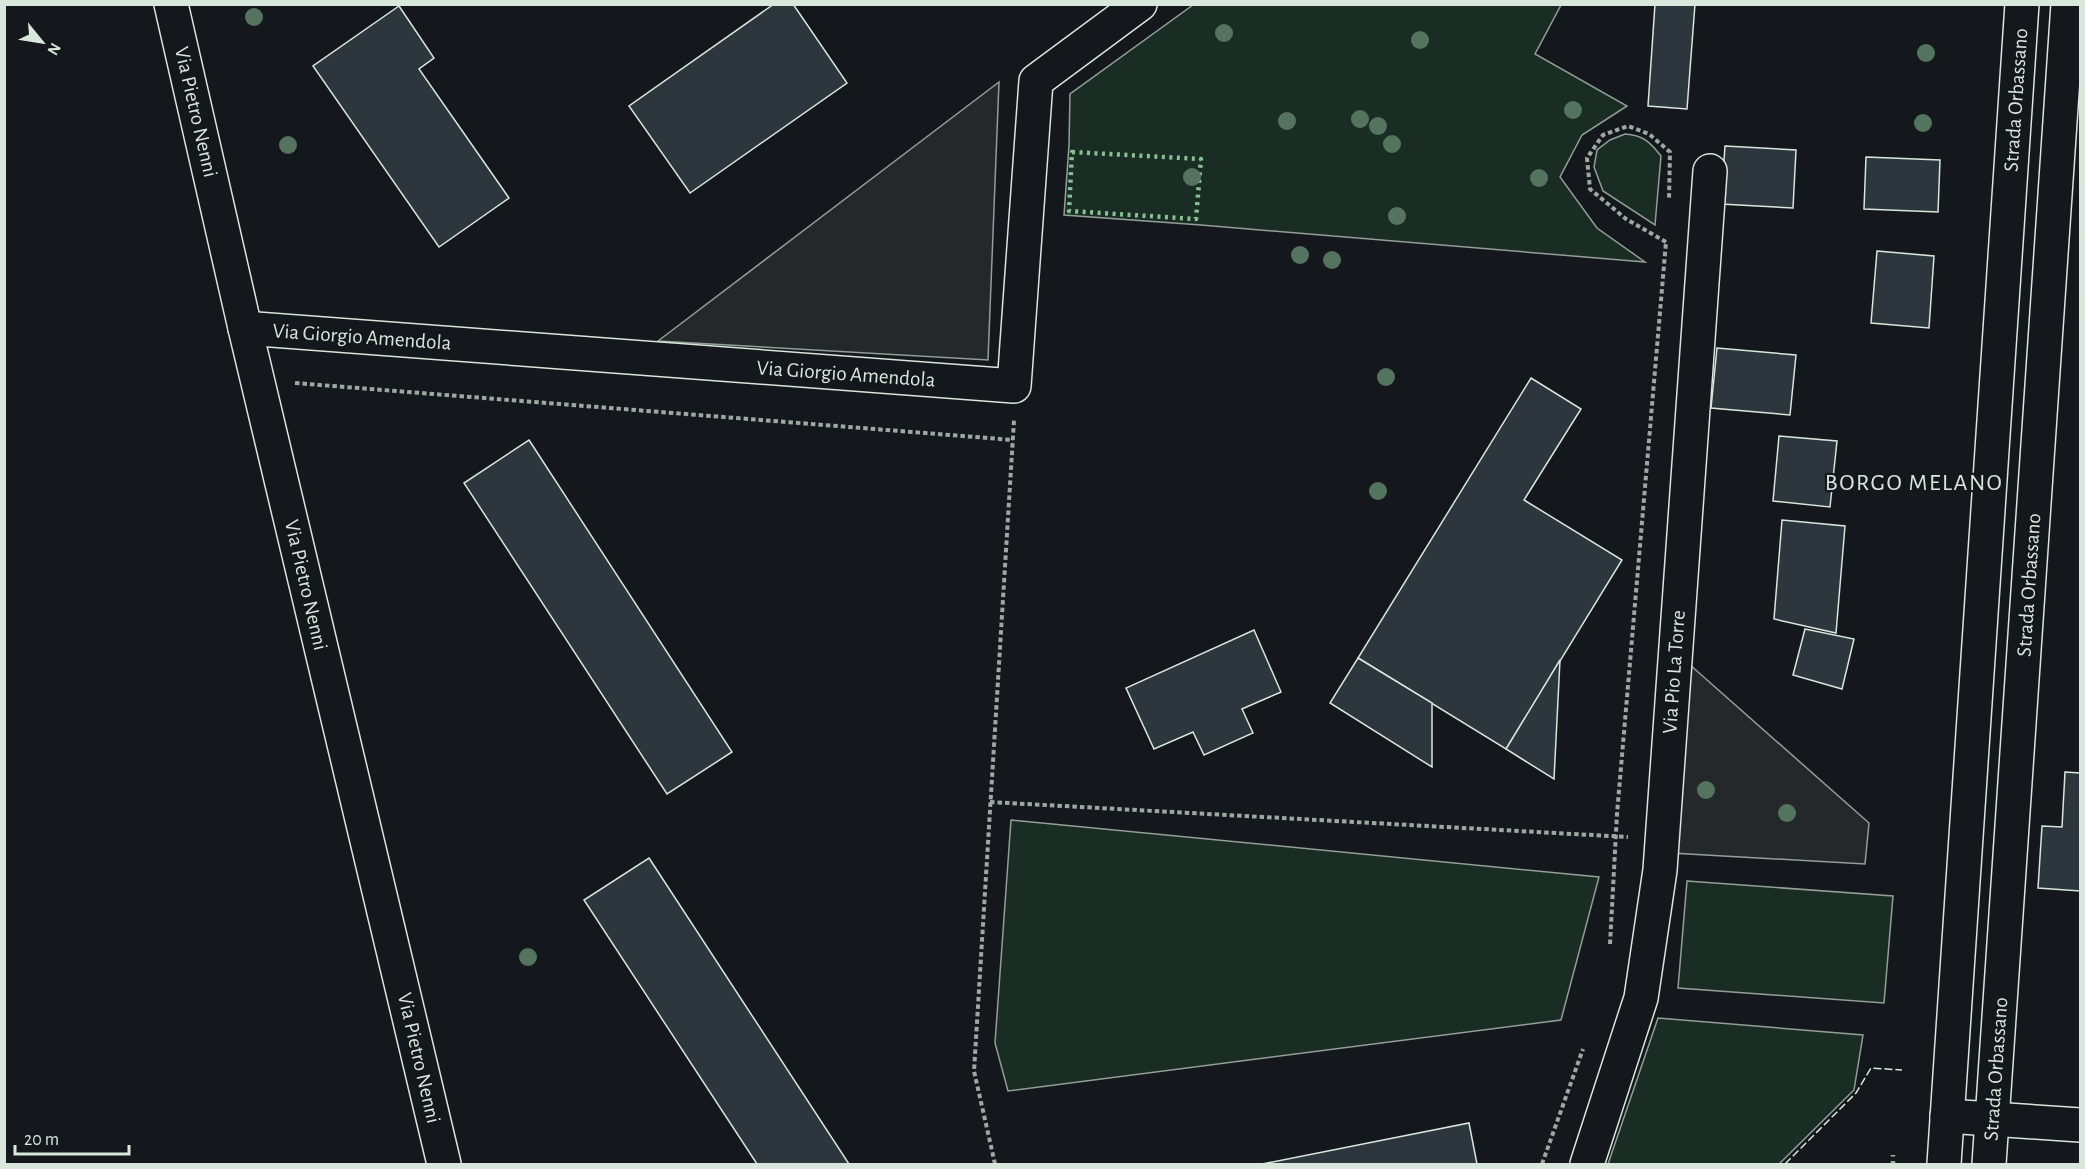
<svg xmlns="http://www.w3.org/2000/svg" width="2085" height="1169" viewBox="0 0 2085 1169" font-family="'Alegreya Sans',sans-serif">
	<rect width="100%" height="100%" fill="#14181c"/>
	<g fill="#1a2d24" stroke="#939e99" stroke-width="1.5">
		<path d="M 1193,5 L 1561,5 L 1535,54 L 1627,106 L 1582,135 L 1560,177 L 1597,228 L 1645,262 L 1201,225 L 1064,215 L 1069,145 L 1070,94 Z"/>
		<path d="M 1625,134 C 1643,135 1650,142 1661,156 L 1655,225 L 1603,191 L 1594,167 L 1597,150 L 1610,140 Z"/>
		<path d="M 1011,820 L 1599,877 L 1561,1020 L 1008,1091 L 995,1043 Z"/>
		<path d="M 1687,881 L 1893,896 L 1884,1003 L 1678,988 Z"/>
		<path d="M 1658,1018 L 1863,1035 L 1854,1090 L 1779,1164 L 1608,1164 Z"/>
	</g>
	<g fill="#24282b" stroke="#939e99" stroke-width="1.5">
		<path d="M 999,82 L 988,360 L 658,341 Z"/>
		<path d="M 1689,664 L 1869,823 L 1865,864 L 1671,853 Z"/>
	</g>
	<g fill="#2c363c" stroke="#d8e6dc" stroke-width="1.5">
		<path d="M 774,4 L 793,4 L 847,83 L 690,193 L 629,106 Z"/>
		<path d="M 1655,4 L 1695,4 L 1687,109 L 1648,106 Z"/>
		<path d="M 399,6 L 434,58 L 419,69 L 509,198 L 439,247 L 313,66 Z"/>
		<path d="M 1725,146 L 1796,150 L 1793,208 L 1721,204 Z"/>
		<path d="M 1866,157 L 1940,160 L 1938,212 L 1864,209 Z"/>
		<path d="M 1877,251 L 1934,256 L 1929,328 L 1871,323 Z"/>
		<path d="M 1717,348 L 1796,355 L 1790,415 L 1711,408 Z"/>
		<path d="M 1531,378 L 1581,409 L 1524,500 L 1622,560 L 1506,749 L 1358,658 Z"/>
		<path d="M 1779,436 L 1837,441 L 1830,507 L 1773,501 Z"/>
		<path d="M 529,440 L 732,752 L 667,794 L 464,483 Z"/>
		<path d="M 1782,520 L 1845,526 L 1836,633 L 1774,619 Z"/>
		<path d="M 1805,629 L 1854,639 L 1842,689 L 1793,675 Z"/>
		<path d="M 1254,630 L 1281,692 L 1242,709 L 1253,733 L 1204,755 L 1193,732 L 1154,749 L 1126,688 Z"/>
		<path d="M 1358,658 L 1432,703 L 1432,767 L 1330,703 Z"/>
		<path d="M 1560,660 L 1554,779 L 1506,749 Z"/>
		<path d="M 2065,772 L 2080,773 L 2080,891 L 2038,888 L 2042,826 L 2062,827 Z"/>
		<path d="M 649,858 L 849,1164 L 757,1164 L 584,900 Z"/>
		<path d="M 1469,1123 L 1477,1164 L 1262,1164 Z"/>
	</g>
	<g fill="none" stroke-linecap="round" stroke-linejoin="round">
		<g stroke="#d8e6dc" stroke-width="36">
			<g id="street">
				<path d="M 171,4 L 245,328 L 444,1164"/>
				<path d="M 245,328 L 1014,386 L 1036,81 L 1140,4"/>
				<path d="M 1947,1116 L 2080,1125"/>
				<path d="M 1587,1164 L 1641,998 L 1660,870 L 1710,171"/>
			</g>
		</g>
		<g stroke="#d8e6dc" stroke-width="36">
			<g id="primary">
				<path d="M 1944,1164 L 2022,4"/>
				<path d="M 1989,1164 L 2068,4"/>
			</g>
		</g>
		<g stroke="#9da8a2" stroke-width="4" stroke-dasharray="4.5 3" stroke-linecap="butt">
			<path d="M 1666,242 L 1626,219 L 1590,189 L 1587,158 L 1603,135 L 1628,126 L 1649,134 L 1670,152 L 1669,199"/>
			<path d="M 295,383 L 1013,440"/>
			<path d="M 990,802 L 1628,837"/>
			<path d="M 1610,944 L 1617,814 L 1666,242"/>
			<path d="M 995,1164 L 974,1071 L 1014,420"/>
			<path d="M 1542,1164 L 1583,1049"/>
		</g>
		<use href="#street" stroke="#14181c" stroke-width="33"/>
		<use href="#primary" stroke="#14181c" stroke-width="33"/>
		<g stroke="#8ac095" stroke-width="4.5" stroke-dasharray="3 4.5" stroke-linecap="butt">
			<path d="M 1072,152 L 1201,159 L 1196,219 L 1069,211 Z"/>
			<path d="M 1893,1164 L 1893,1155"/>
		</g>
		<path stroke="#d8e6dc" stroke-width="1.5" stroke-dasharray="8 3" stroke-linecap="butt" d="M 1785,1164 L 1856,1093 L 1871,1068 L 1902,1070"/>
	</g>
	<g fill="#55745f">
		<circle cx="254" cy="17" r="9"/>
		<circle cx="1224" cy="33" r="9"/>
		<circle cx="1420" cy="40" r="9"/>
		<circle cx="1926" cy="53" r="9"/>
		<circle cx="1573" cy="110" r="9"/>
		<circle cx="1360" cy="119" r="9"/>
		<circle cx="1287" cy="121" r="9"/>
		<circle cx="1923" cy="123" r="9"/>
		<circle cx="1378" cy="126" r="9"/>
		<circle cx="1392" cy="144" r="9"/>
		<circle cx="288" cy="145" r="9"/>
		<circle cx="1192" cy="177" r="9"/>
		<circle cx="1539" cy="178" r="9"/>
		<circle cx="1397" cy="216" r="9"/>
		<circle cx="1300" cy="255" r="9"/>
		<circle cx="1332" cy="260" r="9"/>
		<circle cx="1386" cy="377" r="9"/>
		<circle cx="1378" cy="491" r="9"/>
		<circle cx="1706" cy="790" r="9"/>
		<circle cx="1787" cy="813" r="9"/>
		<circle cx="528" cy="957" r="9"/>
	</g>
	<g text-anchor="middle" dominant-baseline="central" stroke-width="4.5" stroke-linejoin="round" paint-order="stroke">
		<g font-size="21" fill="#d8e6dc" stroke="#14181c">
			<text transform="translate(2016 100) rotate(-86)">Strada Orbassano</text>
			<text transform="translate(196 112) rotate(77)">Via Pietro Nenni</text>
			<text transform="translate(362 337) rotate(4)">Via Giorgio Amendola</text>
			<text transform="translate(846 374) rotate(4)">Via Giorgio Amendola</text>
			<text transform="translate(306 585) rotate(77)">Via Pietro Nenni</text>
			<text transform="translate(2029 585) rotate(-86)">Strada Orbassano</text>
			<text transform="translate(1674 672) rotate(-86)">Via Pio La Torre</text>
			<text transform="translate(419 1058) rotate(77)">Via Pietro Nenni</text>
			<text transform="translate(1996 1069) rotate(-86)">Strada Orbassano</text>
		</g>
		<g font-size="24" letter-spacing="1.5" fill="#d8e6dc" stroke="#14181c">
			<text x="1914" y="483">BORGO MELANO</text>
		</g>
	</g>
	<rect width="2085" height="1169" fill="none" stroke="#d8e6dc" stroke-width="12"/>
	<g transform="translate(42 42) rotate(120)" stroke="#14181c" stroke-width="4.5" paint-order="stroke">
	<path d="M0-4.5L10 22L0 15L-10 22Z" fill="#d8e6dc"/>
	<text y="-9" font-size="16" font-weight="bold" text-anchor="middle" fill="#d8e6dc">N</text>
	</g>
	<path d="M15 1145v9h114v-9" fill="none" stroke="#d8e6dc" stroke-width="3"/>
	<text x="24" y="1145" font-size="18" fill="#d8e6dc" stroke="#14181c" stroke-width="4.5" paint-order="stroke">20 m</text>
</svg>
